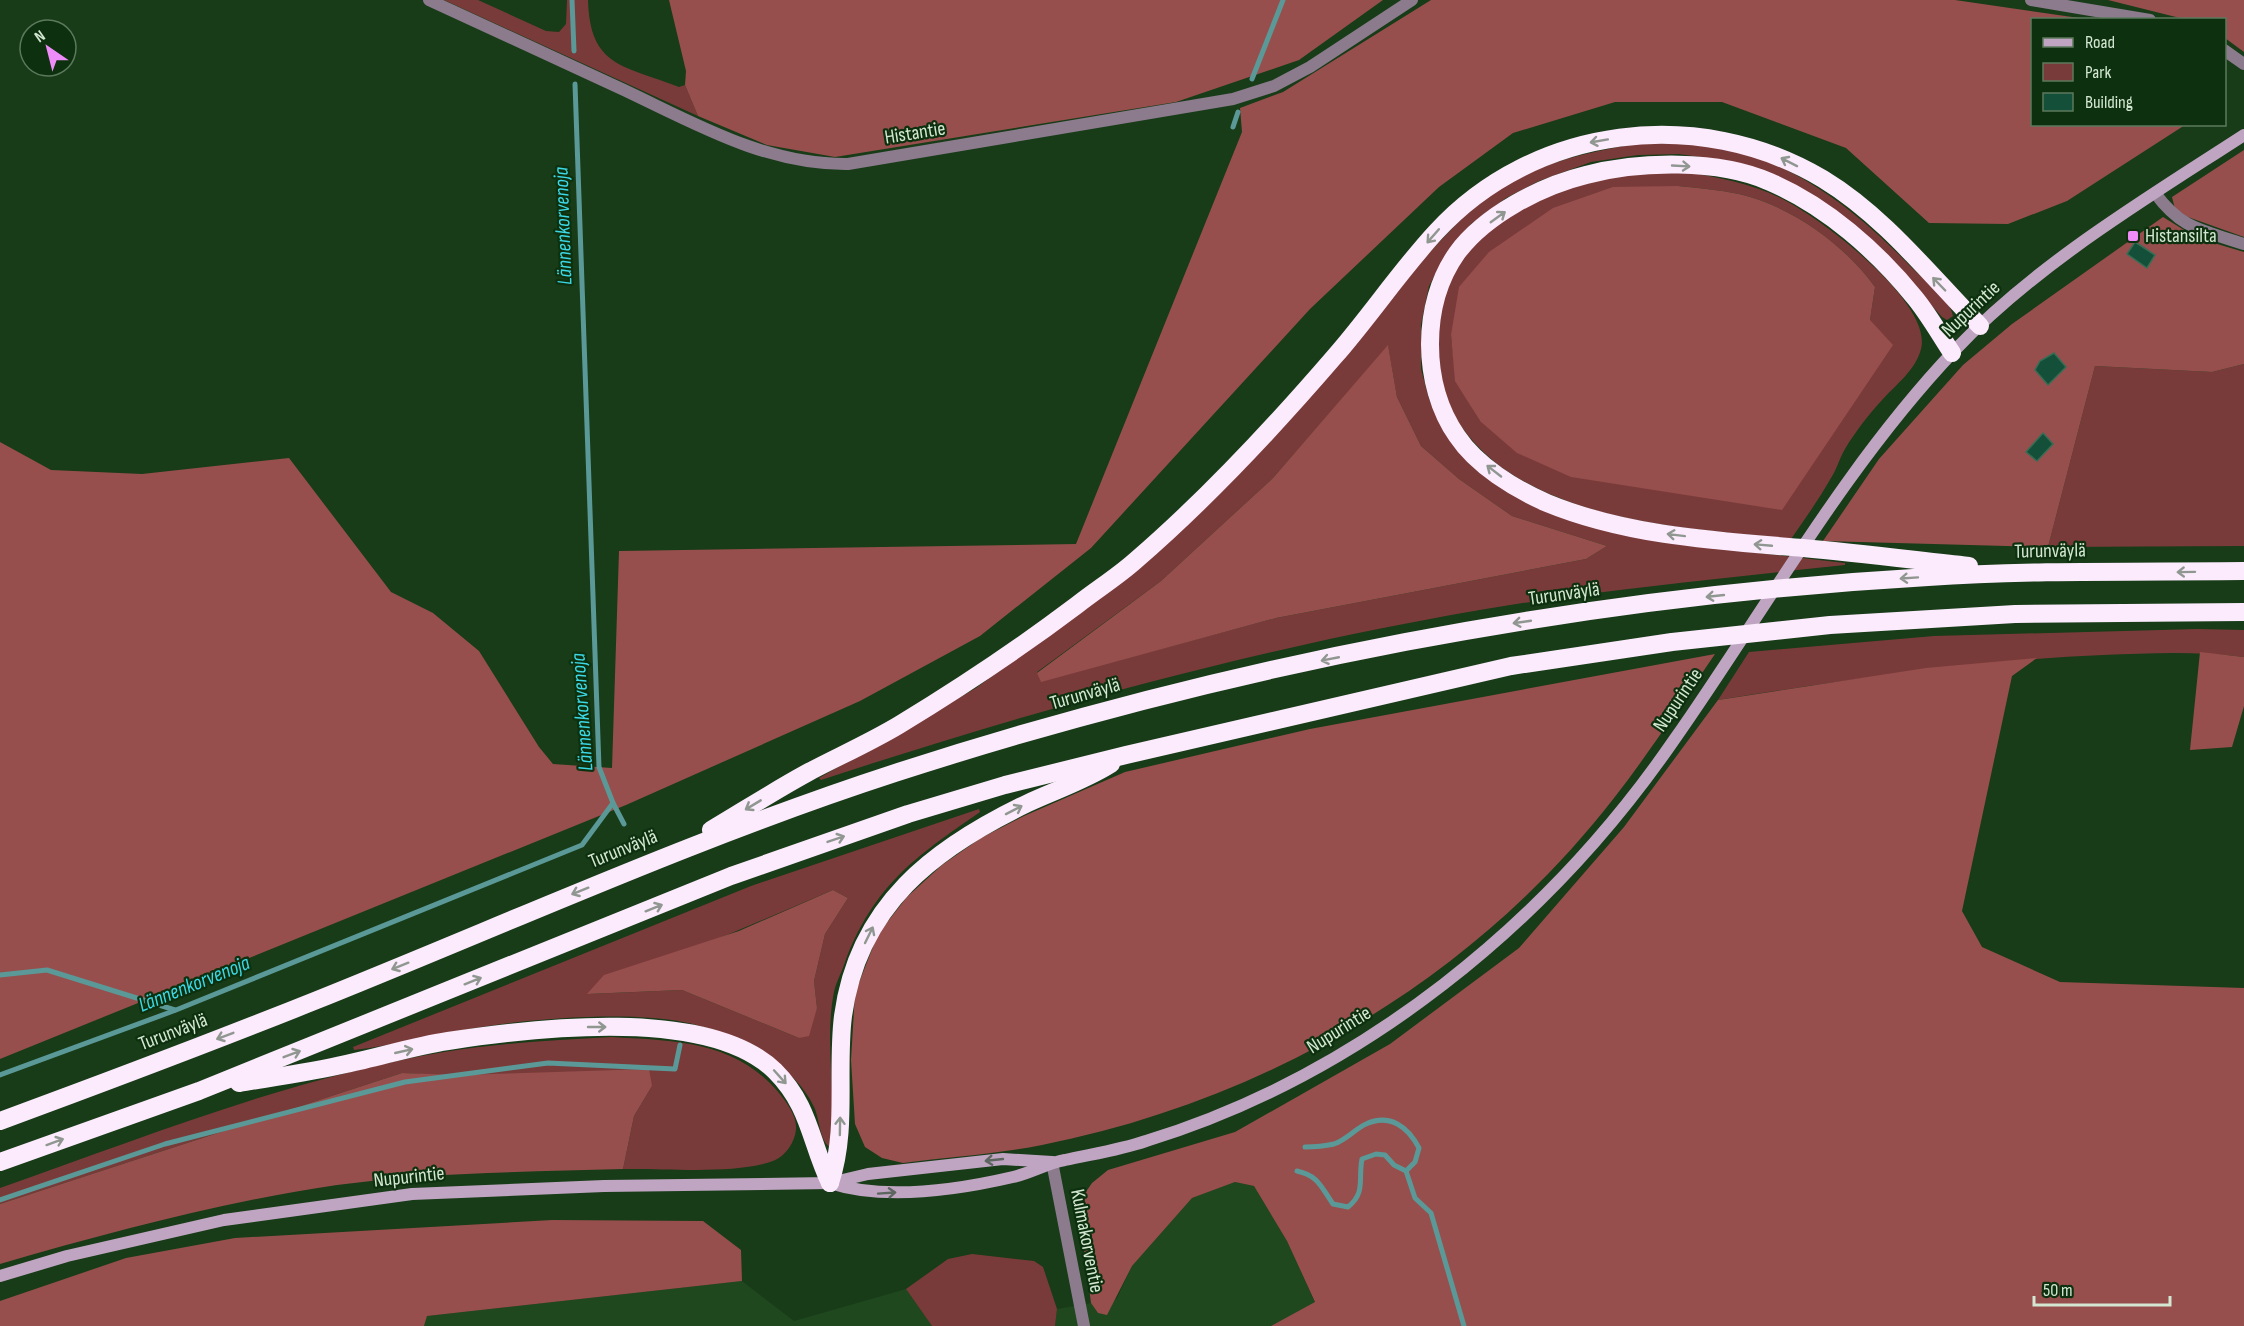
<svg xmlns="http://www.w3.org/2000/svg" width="2244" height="1326" viewBox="0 0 2244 1326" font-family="'Sofia Sans Condensed',sans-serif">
	<rect width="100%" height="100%" fill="#183b18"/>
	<g fill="#1f481f">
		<path d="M 1235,1182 L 1254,1186 L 1287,1241 L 1315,1303 L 1271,1326 L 1055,1326 L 1057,1309 L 1091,1303 L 1098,1313 L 1117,1298 L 1132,1266 L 1192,1198 Z"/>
		<path d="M 742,1281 L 794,1321 L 906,1289 L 932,1326 L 424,1326 L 427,1316 Z"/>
	</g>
	<g fill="#793b39" fill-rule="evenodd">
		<path d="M 444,0 L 478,0 L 546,31 L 559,32 L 566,24 L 567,0 L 588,0 C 590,68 624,65 679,87 L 685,85 L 698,116 Z"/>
		<path d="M 1644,142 C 1659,142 1675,141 1690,142 C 1780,150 1852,205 1912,268 C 1924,280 1950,299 1953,316 L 1947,320 L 1942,317 L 1878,246 L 1727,161 L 1679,154 L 1638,155 L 1591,162 L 1539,181 L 1506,198 L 1471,224 L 1445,256 L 1429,286 L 1421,324 L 1421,369 L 1429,399 L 1439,422 L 1474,466 L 1674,543 L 1845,563 L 1845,565 C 1733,577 1621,588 1510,605 C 1275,643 1046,706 821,780 L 819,778 L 976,688 L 1111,589 L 1463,217 C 1476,207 1489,195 1504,186 C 1547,160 1595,151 1644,142 ZM 1388,346 L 1397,397 L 1421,446 L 1459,479 L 1512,516 L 1607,546 L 1586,559 L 1276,618 L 1041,681 L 1037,672 L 1161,581 L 1273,478 Z"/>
		<path d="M 1686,172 C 1720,178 1756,184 1786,201 C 1823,220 1933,303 1921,349 C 1916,369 1897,384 1883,399 C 1869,414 1855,432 1845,449 C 1839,459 1837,469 1831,478 C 1819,499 1805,519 1791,539 C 1696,529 1589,525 1507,471 C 1489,459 1471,441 1459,423 C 1427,373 1431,293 1471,248 C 1495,221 1532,199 1565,186 C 1602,171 1647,173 1686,172 ZM 1678,186 C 1698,188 1719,190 1739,194 C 1791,206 1844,244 1875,287 L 1870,320 L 1480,421 L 1456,381 L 1451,335 Z"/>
		<path d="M 2244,364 L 2244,546 L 2048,547 L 2095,366 L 2212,372 Z"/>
		<path d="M 2197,629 L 2244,630 L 2244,657 C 2197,651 2151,653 2103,655 C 1973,660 1846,680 1718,700 L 1749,652 L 1934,636 Z"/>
		<path d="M 979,809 L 980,812 C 915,857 874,885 845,962 C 842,972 836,982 834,992 C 824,1041 837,1097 831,1148 C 819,1141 820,1119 814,1107 C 805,1087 786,1069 768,1057 C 744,1043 720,1031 693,1024 C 637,1010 533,1018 475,1028 C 434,1035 395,1045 354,1050 L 353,1047 L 751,886 ZM 833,890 L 848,898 L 825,934 L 814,981 L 817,1008 L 799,1038 L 682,990 L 588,994 Z"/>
		<path d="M 612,1037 C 674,1041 735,1040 779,1093 C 787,1103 797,1116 796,1129 C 795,1142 786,1156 773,1161 C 734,1175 666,1168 623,1169 L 634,1116 L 652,1086 L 402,1073 L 0,1204 L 0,1188 C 145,1137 291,1078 444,1052 C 499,1043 555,1040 612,1037 Z"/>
		<path d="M 972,1254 L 1034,1261 L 1043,1267 L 1057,1309 L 1055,1326 L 932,1326 L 906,1289 L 948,1259 Z"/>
	</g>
	<g fill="#964f4c">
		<path d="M 669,0 L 1383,0 L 1299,60 L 1176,102 L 835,157 L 767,145 L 698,116 L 685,85 L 686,71 Z"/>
		<path d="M 1431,0 L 1955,0 L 2086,19 L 2032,20 L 2032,124 L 2185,125 L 2067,201 L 2008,224 L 1929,223 L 1846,148 L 1722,102 L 1615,102 L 1513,133 L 1439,187 L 1310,309 L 1091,548 L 980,636 L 860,701 L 626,805 L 0,1059 L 0,442 L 51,470 L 142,474 L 289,458 L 391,592 L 433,613 L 479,651 L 539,747 L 553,764 L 612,768 L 619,551 L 1076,544 L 1242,132 L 1240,108 L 1283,92 Z"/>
		<path d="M 2108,0 L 2244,0 L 2244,52 L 2225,38 L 2224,20 L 2184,19 Z"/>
		<path d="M 2244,150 L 2244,237 L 2188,217 L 2175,209 L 2172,197 Z"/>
		<path d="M 1678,186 C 1698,188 1719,190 1739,194 C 1791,206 1844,244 1875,287 L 1870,320 L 1893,345 L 1782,510 L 1571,477 L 1517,453 L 1480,421 L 1455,381 L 1451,335 L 1459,287 L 1489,252 L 1553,208 L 1613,187 Z"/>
		<path d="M 2163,217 L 2197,238 L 2244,252 L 2244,364 L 2212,372 L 2095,366 L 2048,547 L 1823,541 L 1879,459 L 1963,365 L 2012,324 Z"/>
		<path d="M 1388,345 L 1397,397 L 1421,446 L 1459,479 L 1512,516 L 1607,546 L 1586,559 L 1276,618 L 1041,682 L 1037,673 L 1161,581 L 1273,478 Z"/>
		<path d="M 2200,652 L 2244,657 L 2244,706 L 2232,747 L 2190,750 Z"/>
		<path d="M 1715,654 C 1682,702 1650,752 1614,798 C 1473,980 1267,1100 1042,1145 C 997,1154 949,1157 903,1163 L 882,1158 L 865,1147 L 855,1124 L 851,1060 L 855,993 L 878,934 L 907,897 L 942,865 L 981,838 L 1024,816 L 1125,772 L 1310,729 Z"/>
		<path d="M 2037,658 L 2012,676 L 1962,911 L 1982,947 L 2060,982 L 2244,988 L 2244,1326 L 1271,1326 L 1315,1302 L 1287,1241 L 1254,1186 L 1235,1182 L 1192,1198 L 1132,1266 L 1107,1315 L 1098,1313 L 1091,1303 L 1082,1234 L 1081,1199 L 1092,1183 L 1108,1170 L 1235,1132 L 1390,1044 L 1519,948 L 1624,827 L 1718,700 L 1926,668 Z"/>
		<path d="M 833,890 L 848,898 L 825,934 L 814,981 L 817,1008 L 809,1036 L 799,1038 L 682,990 L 587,994 L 604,975 L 739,931 Z"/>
		<path d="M 649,1069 L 652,1086 L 634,1116 L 623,1169 C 528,1172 431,1172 337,1185 C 222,1202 111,1232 0,1264 L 0,1204 L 402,1073 L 459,1075 Z"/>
		<path d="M 552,1220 L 703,1221 L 741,1250 L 742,1281 L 427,1316 L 424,1326 L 0,1326 L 0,1301 L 126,1258 L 235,1238 Z"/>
	</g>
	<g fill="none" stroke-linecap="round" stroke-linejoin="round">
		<g stroke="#5a9997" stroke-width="5">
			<path d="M 572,0 L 574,51"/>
			<path d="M 1252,79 L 1283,0"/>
			<path d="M 1233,127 L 1238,112"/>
			<path d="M 613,803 L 624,824"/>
			<path d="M 0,975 L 47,970 L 175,1010"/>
			<path d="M 0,1075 L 176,1010 L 582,845 L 613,803 L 599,767 L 575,84"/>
			<path d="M 1305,1147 C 1315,1147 1325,1146 1334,1144 C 1346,1140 1355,1129 1366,1124 C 1390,1113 1408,1127 1419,1148 L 1415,1162 L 1406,1171 L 1415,1198 L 1431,1213 L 1464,1326"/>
			<path d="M 1297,1171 C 1319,1176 1321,1187 1333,1204 L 1348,1207 C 1366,1193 1358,1179 1362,1159 L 1376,1154 L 1385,1155 L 1394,1165 L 1406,1171"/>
			<path d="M 0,1200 L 165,1144 L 405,1082 L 548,1063 L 675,1069 L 680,1045"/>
		</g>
	</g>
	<g fill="#134f39" stroke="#356d55" stroke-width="1.5">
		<path d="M 2135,242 L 2155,255 L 2147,268 L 2127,254 Z"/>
		<path d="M 2054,353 L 2066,367 L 2048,385 L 2035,370 L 2040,361 Z"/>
		<path d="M 2043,433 L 2053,444 L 2037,461 L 2026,452 Z"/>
	</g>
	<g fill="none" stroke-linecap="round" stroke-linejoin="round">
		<g stroke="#8b7b8d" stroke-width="12">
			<path d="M 429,0 C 494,30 559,60 624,90 C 696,124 766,165 848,164 L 1233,99 L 1274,86 L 1310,67 L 1412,0"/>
			<path d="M 2031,0 L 2150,20"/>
			<path d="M 2224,50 L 2244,64"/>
			<path d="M 2155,193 C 2182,230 2203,230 2244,244"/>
			<path d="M 1052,1162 L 1084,1326"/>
		</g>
		<g stroke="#bfa5c1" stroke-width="12">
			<path d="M 830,1183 C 885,1201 957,1190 1013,1177 C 1031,1173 1047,1163 1065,1160 C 1092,1154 1120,1150 1146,1141 C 1361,1075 1548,923 1674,740 C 1766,609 1844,467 1955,350 C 2038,263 2144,200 2244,135"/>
			<path d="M 0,1276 L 67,1256 L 224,1220 L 412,1194 L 604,1186 L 830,1183 L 868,1174 L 1003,1159 L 1052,1162"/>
		</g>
		<g stroke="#fbebfc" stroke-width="18">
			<path d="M 1952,353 C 1940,335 1929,315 1915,298 C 1877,251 1826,206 1770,182 C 1719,159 1639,161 1586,175 C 1541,186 1485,215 1457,253 C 1421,304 1421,384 1457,436 C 1477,466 1515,489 1547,503 C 1627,536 1718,541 1803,548 C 1858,553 1914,560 1969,566"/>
			<path d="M 711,830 C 743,811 774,791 807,773 C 837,757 869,743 899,725 C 960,688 1020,648 1077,605 C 1096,590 1117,577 1135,561 C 1207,499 1273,428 1335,356 C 1370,316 1400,271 1436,232 C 1534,125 1699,105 1823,179 C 1884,216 1930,275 1980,326"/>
			<path d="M 239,1083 C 275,1077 311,1072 346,1064 C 380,1057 414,1046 448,1041 C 533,1028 708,1006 775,1071 C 810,1106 810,1141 830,1183"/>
			<path d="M 0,1121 C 106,1082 212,1042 317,1000 C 509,923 698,837 895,773 C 1228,665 1578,597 1928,577 C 2033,570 2139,572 2244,571"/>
			<path d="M 0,1162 L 199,1091 L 731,876 L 908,814 L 1005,785 L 1126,755 L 1511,666 L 1672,642 L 1830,625 L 2015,614 L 2244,612"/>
			<path d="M 830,1183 C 848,1129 836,1072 843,1016 C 858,905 934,848 1028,803 C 1056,790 1084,781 1111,764"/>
		</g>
	</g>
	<defs><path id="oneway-shaft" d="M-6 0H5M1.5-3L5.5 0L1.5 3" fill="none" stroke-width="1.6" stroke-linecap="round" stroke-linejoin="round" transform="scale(1.5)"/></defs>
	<g stroke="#909791">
		<use href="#oneway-shaft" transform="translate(1599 141) rotate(170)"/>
		<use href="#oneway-shaft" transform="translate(1789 162) rotate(-153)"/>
		<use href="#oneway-shaft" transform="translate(1681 166) rotate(3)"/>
		<use href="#oneway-shaft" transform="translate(1498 217) rotate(-36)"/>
		<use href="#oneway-shaft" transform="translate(1433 236) rotate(131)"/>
		<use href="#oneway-shaft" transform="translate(1939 284) rotate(-134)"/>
		<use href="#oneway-shaft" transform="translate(1494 471) rotate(-142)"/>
		<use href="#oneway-shaft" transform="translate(1676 535) rotate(-173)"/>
		<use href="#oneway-shaft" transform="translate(1763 545) rotate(-175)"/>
		<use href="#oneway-shaft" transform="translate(2186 572) rotate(179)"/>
		<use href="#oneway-shaft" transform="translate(1909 578) rotate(176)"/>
		<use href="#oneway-shaft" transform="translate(1715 596) rotate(174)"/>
		<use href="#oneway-shaft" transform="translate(1522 622) rotate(172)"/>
		<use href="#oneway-shaft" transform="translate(1330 659) rotate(169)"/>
		<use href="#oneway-shaft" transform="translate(753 805) rotate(149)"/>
		<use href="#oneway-shaft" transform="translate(1014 810) rotate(-27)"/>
		<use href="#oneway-shaft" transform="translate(836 839) rotate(-19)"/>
		<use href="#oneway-shaft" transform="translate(580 891) rotate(158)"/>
		<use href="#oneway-shaft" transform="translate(654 908) rotate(-22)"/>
		<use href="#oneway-shaft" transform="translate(869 935) rotate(-64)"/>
		<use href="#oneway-shaft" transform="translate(400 966) rotate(158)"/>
		<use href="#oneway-shaft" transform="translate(473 981) rotate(-22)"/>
		<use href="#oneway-shaft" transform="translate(597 1027)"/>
		<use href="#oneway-shaft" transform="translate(225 1036) rotate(159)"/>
		<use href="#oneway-shaft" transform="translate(404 1051) rotate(-13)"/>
		<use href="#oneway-shaft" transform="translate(292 1054) rotate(-21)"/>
		<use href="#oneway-shaft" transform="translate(780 1077) rotate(48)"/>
		<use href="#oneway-shaft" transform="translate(840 1126) rotate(-89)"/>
		<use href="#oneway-shaft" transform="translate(55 1142) rotate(-20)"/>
	</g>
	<g stroke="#5d655f">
		<use href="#oneway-shaft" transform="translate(994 1160) rotate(174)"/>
		<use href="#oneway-shaft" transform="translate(887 1193) rotate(-4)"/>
	</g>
	<rect fill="#ee8cf8" stroke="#0d300e" stroke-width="2" x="2127" y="230" width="12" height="12" rx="3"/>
	<g text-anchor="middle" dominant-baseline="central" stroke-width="4.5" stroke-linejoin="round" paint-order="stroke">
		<g font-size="20" fill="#d3e7d2" stroke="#0d300e">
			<text transform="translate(915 133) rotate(-9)">Histantie</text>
			<text transform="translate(1971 309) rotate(-43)">Nupurintie</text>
			<text transform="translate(2050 551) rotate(-1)">Turunväylä</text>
			<text transform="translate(1564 594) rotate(-8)">Turunväylä</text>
			<text transform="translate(1085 694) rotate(-16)">Turunväylä</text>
			<text transform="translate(1678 700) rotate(-56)">Nupurintie</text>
			<text transform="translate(623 849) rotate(-22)">Turunväylä</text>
			<text transform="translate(1339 1030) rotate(-32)">Nupurintie</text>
			<text transform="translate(173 1032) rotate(-21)">Turunväylä</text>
			<text transform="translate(409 1177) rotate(-6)">Nupurintie</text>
			<text transform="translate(1087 1241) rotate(79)">Kulmakorventie</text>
		</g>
		<g font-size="20" fill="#d3e7d2" stroke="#0d300e" text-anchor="start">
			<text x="2145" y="236">Histansilta</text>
		</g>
		<g font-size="21" font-style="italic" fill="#3cd8e6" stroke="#0d300e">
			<text transform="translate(563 226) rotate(-92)">Lännenkorvenoja</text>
			<text transform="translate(582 712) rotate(-94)">Lännenkorvenoja</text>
			<text transform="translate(194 984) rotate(-22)">Lännenkorvenoja</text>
		</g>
	</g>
	<rect x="2031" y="18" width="195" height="108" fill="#0d300e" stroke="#5c795c" stroke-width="1.5"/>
	<rect x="2043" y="38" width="30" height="9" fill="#bfa5c1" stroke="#5c795c" stroke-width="1.5"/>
	<text x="2085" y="48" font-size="18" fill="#d3e7d2">Road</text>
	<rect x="2043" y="63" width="30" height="18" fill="#793b39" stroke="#5c795c" stroke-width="1.5"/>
	<text x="2085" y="78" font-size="18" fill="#d3e7d2">Park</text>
	<rect x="2043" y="93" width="30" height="18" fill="#134f39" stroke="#5c795c" stroke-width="1.5"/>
	<text x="2085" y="108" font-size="18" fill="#d3e7d2">Building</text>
	<g transform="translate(48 48) rotate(325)"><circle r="28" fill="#0d300e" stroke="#5c795c" stroke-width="1.5"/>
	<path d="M0-4.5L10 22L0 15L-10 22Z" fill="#ee8cf8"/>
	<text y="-9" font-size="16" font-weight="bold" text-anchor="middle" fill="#d3e7d2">N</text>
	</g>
	<path d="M2034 1296v9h136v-9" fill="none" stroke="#d3e7d2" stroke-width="3"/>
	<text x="2043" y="1296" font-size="18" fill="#d3e7d2" stroke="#0d300e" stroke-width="4.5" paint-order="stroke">50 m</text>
</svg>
